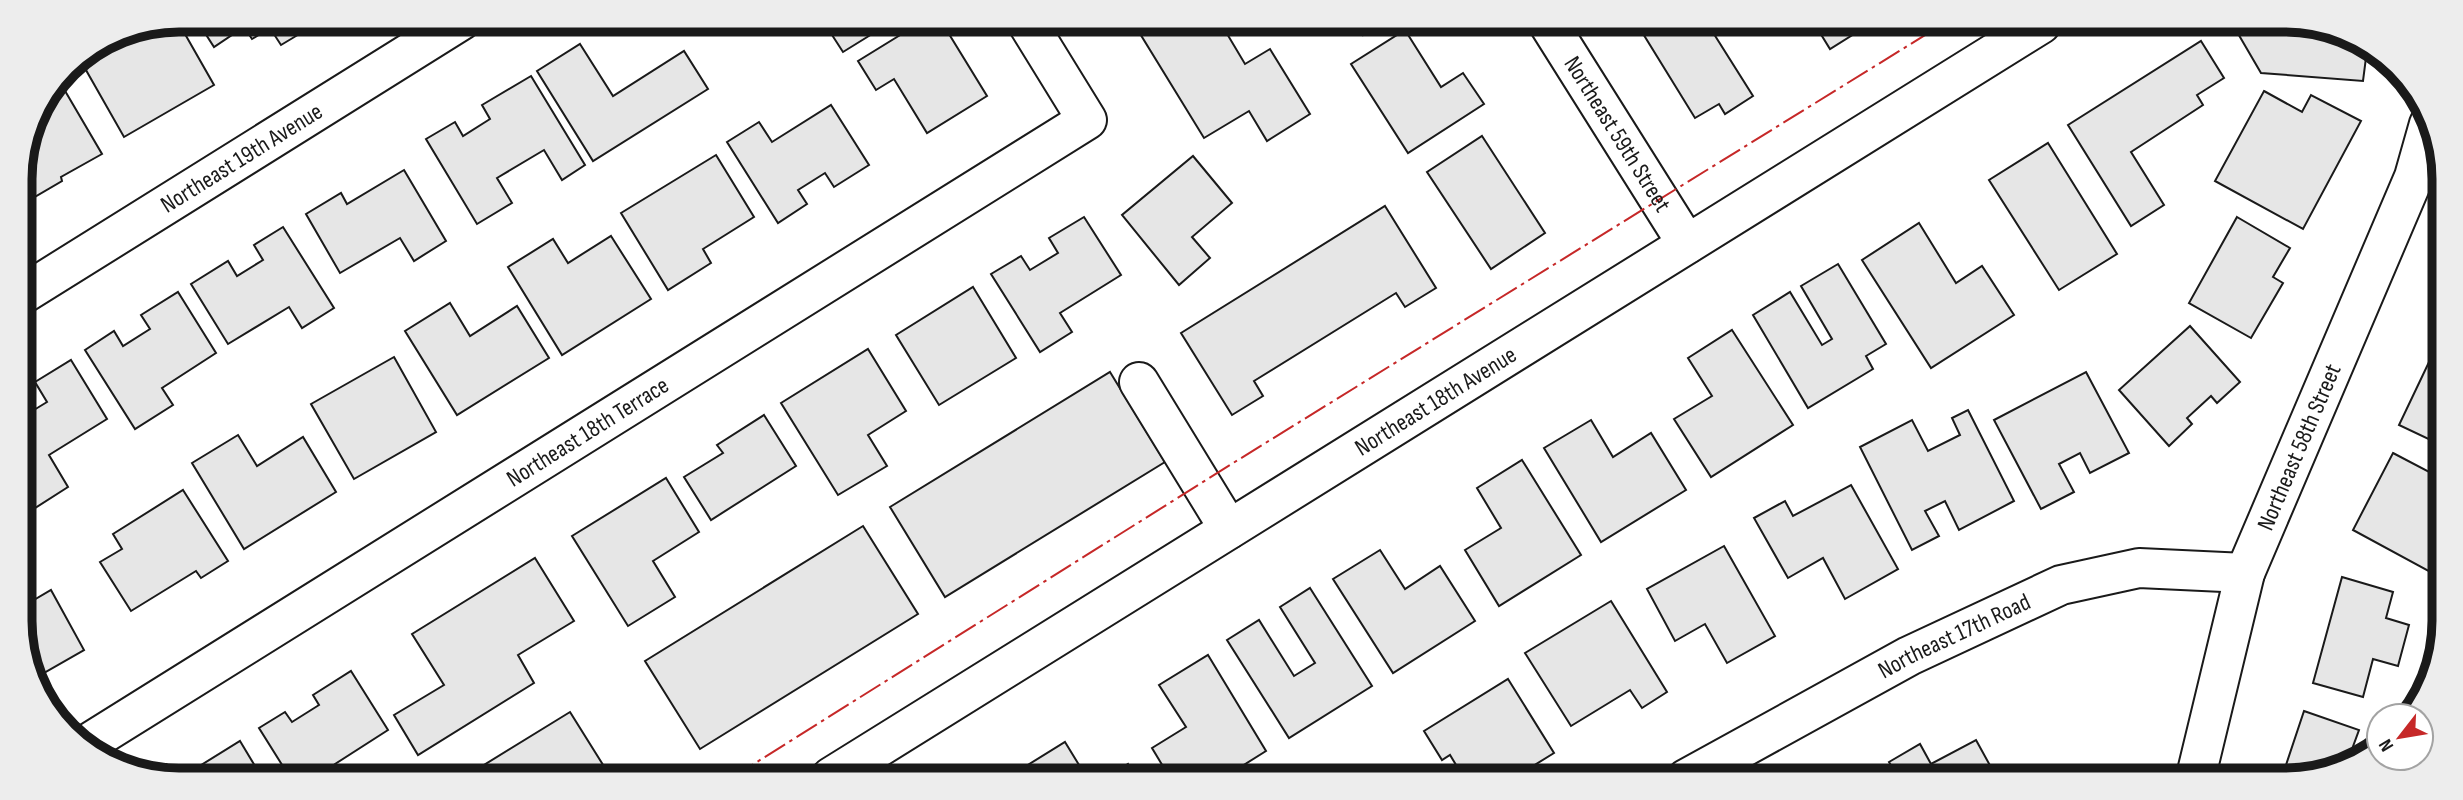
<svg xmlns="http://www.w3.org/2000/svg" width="2463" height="800" viewBox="0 0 2463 800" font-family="'Sofia Sans Condensed',sans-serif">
	<rect width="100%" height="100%" fill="#fff"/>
	<g fill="#e6e6e6" stroke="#1a1a1a" stroke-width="2">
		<path d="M 196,19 L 307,20 L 311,27 L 281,45 L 270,28 L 252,39 L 244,27 L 214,47 Z"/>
		<path d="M 177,20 L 214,85 L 124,137 L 82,63 L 148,25 Z"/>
		<path d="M 823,21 L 893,21 L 843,52 Z"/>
		<path d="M 923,21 L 941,21 L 987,96 L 927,133 L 894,79 L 876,90 L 858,61 Z"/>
		<path d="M 1156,22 L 1220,22 L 1245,64 L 1270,49 L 1310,114 L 1267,141 L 1249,111 L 1204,138 L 1139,32 Z"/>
		<path d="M 1355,22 L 1383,22 L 1363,35 Z"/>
		<path d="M 1657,23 L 1707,23 L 1753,96 L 1725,114 L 1719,104 L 1695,118 L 1642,32 Z"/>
		<path d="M 1814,23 L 1870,24 L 1830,49 Z"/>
		<path d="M 2233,25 L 2326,25 L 2367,50 L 2363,81 L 2261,73 Z"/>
		<path d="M 1405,30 L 1441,87 L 1463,73 L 1484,104 L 1408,153 L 1351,64 Z"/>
		<path d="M 2201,41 L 2224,78 L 2197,95 L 2203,105 L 2131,152 L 2164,205 L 2131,226 L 2068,125 Z"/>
		<path d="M 580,44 L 613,96 L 684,51 L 708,89 L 593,161 L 537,71 Z"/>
		<path d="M 531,76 L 585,165 L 562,180 L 544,150 L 497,178 L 512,203 L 477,224 L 426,139 L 455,122 L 463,136 L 490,119 L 482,105 Z"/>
		<path d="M 61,84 L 102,154 L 61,177 L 62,181 L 26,202 L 20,190 L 20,169 L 32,117 L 50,90 Z"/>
		<path d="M 2264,91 L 2302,112 L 2311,95 L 2361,121 L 2303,229 L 2215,181 Z"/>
		<path d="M 831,105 L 869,165 L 834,187 L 825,173 L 798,190 L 807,204 L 778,223 L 727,142 L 759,122 L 772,142 Z"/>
		<path d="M 1482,136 L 1545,233 L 1491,269 L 1427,172 Z"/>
		<path d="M 2048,143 L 2117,254 L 2059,290 L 1989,180 Z"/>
		<path d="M 716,155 L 754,217 L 703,249 L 711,263 L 668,290 L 621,213 Z"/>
		<path d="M 1193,156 L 1232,203 L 1192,237 L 1210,258 L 1179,285 L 1122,215 Z"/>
		<path d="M 404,170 L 446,241 L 414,261 L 400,238 L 340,273 L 306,214 L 341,193 L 347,204 Z"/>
		<path d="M 1385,206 L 1436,288 L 1405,307 L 1396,293 L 1254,381 L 1263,396 L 1232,415 L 1181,333 Z"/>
		<path d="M 1084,217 L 1121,275 L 1060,313 L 1072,332 L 1040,352 L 991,274 L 1021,256 L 1030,270 L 1058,253 L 1049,238 Z"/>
		<path d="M 2237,217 L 2290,248 L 2273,277 L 2283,283 L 2251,338 L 2189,303 Z"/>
		<path d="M 1919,223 L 1956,283 L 1982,266 L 2014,315 L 1931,368 L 1862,260 Z"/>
		<path d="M 283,227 L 334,308 L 302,328 L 289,307 L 228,344 L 191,284 L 228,261 L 237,276 L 263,260 L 254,245 Z"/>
		<path d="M 611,236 L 651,299 L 562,355 L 508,267 L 553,239 L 568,263 Z"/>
		<path d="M 1838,264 L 1886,344 L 1866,356 L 1873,369 L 1808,408 L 1753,315 L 1790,292 L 1822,345 L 1832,339 L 1801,286 Z"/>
		<path d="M 973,287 L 1016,358 L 939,405 L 896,335 Z"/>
		<path d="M 178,292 L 216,353 L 162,388 L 173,405 L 135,429 L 85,350 L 114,331 L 123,346 L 150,329 L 141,315 Z"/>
		<path d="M 450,303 L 470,336 L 517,306 L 549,358 L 457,415 L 405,331 Z"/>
		<path d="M 2190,326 L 2240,382 L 2217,403 L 2211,396 L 2187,418 L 2192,424 L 2169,446 L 2119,390 Z"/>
		<path d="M 1732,330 L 1793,425 L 1711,477 L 1674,419 L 1712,396 L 1688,358 Z"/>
		<path d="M 2440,339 L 2439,444 L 2399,425 Z"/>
		<path d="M 868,349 L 906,411 L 868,435 L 887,466 L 838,495 L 781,403 Z"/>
		<path d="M 394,357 L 436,432 L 354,479 L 311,404 Z"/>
		<path d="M 71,360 L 107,419 L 49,455 L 68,487 L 35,508 L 21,486 L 21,400 L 29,413 L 47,402 L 35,382 Z"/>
		<path d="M 1110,372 L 1165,462 L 945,597 L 890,507 Z"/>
		<path d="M 2086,372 L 2129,453 L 2090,473 L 2080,453 L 2059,464 L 2074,492 L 2041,509 L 1994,420 Z"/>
		<path d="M 1968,410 L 2014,501 L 1959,530 L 1945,501 L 1925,511 L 1939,536 L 1912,550 L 1860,447 L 1912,420 L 1928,451 L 1960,435 L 1952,418 Z"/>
		<path d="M 764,415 L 796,466 L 711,520 L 684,477 L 723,453 L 717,445 Z"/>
		<path d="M 1591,420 L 1613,457 L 1651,433 L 1686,490 L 1601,542 L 1544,448 Z"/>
		<path d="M 238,435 L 257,466 L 303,437 L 336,492 L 244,549 L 192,463 Z"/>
		<path d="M 2393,453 L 2439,477 L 2439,565 L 2434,574 L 2353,530 Z"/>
		<path d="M 1522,460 L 1581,555 L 1499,606 L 1465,550 L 1501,528 L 1477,488 Z"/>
		<path d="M 666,478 L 699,532 L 653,561 L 675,597 L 628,626 L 572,536 Z"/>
		<path d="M 1851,485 L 1898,569 L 1845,599 L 1823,558 L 1788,578 L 1754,518 L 1785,501 L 1793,516 Z"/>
		<path d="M 183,490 L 228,561 L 201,578 L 196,571 L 131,611 L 100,562 L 122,549 L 113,534 Z"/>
		<path d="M 863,526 L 918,614 L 700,749 L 645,661 Z"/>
		<path d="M 1724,546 L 1775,636 L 1727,663 L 1705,624 L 1675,641 L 1647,589 Z"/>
		<path d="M 1380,550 L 1405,589 L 1440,566 L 1475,621 L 1393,673 L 1333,579 Z"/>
		<path d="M 535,558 L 574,621 L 518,655 L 534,683 L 418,755 L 394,715 L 444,685 L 412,634 Z"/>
		<path d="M 2342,577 L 2393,592 L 2386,618 L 2409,625 L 2398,666 L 2373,659 L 2363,697 L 2313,683 Z"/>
		<path d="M 1310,588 L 1372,686 L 1289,738 L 1227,640 L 1259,620 L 1294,676 L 1315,663 L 1280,607 Z"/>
		<path d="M 51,590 L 84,650 L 35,678 L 22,652 L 22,607 Z"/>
		<path d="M 1611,601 L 1667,692 L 1642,708 L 1630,690 L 1571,726 L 1525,653 Z"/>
		<path d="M 1208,655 L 1266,751 L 1223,778 L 1170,778 L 1152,748 L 1186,727 L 1159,685 Z"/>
		<path d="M 351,671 L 388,730 L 335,764 L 342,776 L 289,776 L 259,728 L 285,712 L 292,722 L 319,705 L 313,695 Z"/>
		<path d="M 1508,679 L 1554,753 L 1512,779 L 1464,778 L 1450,755 L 1442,760 L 1424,731 Z"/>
		<path d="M 2304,711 L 2359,730 L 2348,760 L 2294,780 L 2281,780 Z"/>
		<path d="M 570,712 L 610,776 L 466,776 Z"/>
		<path d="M 1976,740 L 1998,780 L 1899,779 L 1889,762 L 1920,744 L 1931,764 Z"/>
		<path d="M 240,741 L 261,776 L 185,775 Z"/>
		<path d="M 1065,742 L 1087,778 L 1022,777 L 1018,771 Z"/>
		<path d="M 1128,764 L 1136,778 L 1106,778 Z"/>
	</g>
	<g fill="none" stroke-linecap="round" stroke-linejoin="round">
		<g stroke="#1a1a1a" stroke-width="42">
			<g id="minor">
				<path id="s1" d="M 1548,23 L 1687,244"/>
				<path id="s2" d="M 20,296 L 462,20"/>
				<path d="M 1139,382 L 1229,529"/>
				<path id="s3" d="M 87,744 L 1087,120 L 1026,21"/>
				<path id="s4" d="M 831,777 L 2041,24"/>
				<path id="s5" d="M 1686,779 L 1909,656 L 2061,585 L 2139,568 L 2245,573"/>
				<path id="s6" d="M 2195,780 L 2245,573 L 2414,177 L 2429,124"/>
			</g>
		</g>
		<use href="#minor" stroke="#fff" stroke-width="38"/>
		<path stroke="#c62828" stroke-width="2" stroke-dasharray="24 5 3.5 5" stroke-linecap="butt" d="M 733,777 L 1238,460 L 1943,24"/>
	</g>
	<g text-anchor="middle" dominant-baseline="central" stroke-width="5" stroke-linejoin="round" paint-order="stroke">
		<g font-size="24" fill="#1a1a1a" stroke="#fff">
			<text stroke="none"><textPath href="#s1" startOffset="131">Northeast 59th Street</textPath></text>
			<text stroke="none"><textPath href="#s2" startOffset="261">Northeast 19th Avenue</textPath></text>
			<text stroke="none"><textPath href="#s4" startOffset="712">Northeast 18th Avenue</textPath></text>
			<text stroke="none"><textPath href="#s3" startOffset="590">Northeast 18th Terrace</textPath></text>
			<text stroke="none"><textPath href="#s6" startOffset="350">Northeast 58th Street</textPath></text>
			<text stroke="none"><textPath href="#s5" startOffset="304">Northeast 17th Road</textPath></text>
		</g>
	</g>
	<path d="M0 0H2463V800H0ZM179 32H2285A147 147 0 0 1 2432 179V621A147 147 0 0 1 2285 768H179A147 147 0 0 1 32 621V179A147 147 0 0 1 179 32Z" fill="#ededed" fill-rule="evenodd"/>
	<path fill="none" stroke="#1a1a1a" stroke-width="9" d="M179 32H2285A147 147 0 0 1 2432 179V621A147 147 0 0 1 2285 768H179A147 147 0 0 1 32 621V179A147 147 0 0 1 179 32Z"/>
	<g transform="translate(2400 737) rotate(239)"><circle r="33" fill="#ffffff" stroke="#a3a3a3" stroke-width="2"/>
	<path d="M0-5L12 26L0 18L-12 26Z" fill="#c62828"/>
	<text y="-10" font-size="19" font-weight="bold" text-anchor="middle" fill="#1a1a1a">N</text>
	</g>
</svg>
